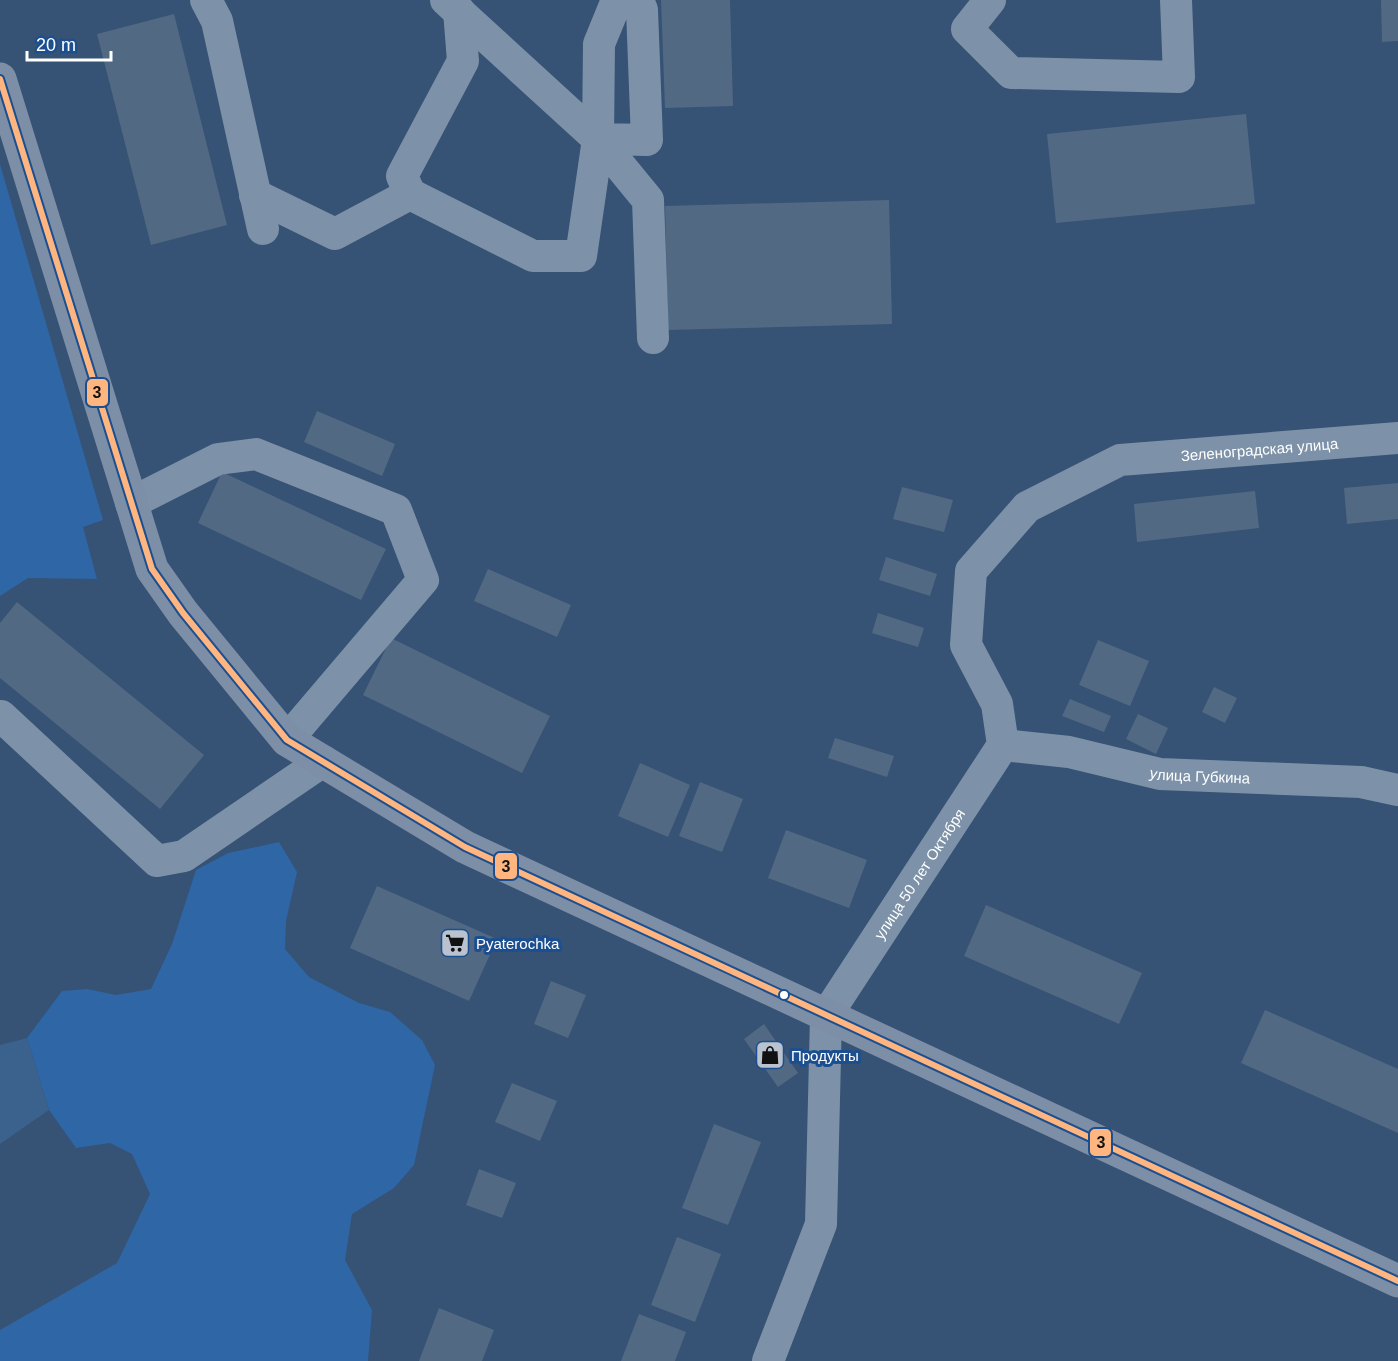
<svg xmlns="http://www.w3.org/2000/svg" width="1398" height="1361" viewBox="0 0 1398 1361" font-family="Helvetica,sans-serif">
	<rect width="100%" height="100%" fill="#365274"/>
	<g fill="#2f66a5">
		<path d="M 0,164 L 103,520 L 83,527 L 97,579 L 28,578 L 0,596 Z"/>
		<path d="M 279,842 L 297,872 L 286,921 L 285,949 L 309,977 L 359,1003 L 390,1012 L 422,1040 L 435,1065 L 414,1165 L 394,1188 L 352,1214 L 345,1260 L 372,1310 L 368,1361 L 0,1361 L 0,1330 L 117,1263 L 150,1194 L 132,1154 L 110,1143 L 76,1148 L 49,1110 L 27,1038 L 62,991 L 87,989 L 116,995 L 151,989 L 172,944 L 196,870 L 228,853 Z"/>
	</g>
	<path fill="#3b618d" d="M 27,1038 L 49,1110 L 0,1144 L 0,1045 Z"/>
	<g fill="#526984">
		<path d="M 661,0 L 730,0 L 733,106 L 665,108 Z"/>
		<path d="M 1381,0 L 1398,0 L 1398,41 L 1382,42 Z"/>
		<path d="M 174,14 L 227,225 L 151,245 L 97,34 Z"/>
		<path d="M 1246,114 L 1255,204 L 1056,223 L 1047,134 Z"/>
		<path d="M 889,200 L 892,324 L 668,330 L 665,206 Z"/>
		<path d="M 317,411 L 395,444 L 382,476 L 304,442 Z"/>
		<path d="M 222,472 L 386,549 L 361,600 L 198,523 Z"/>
		<path d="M 1398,483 L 1398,519 L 1347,524 L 1344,488 Z"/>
		<path d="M 902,487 L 953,500 L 944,532 L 893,519 Z"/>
		<path d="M 1255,491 L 1259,528 L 1137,542 L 1134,504 Z"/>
		<path d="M 886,557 L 937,574 L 930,596 L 879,580 Z"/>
		<path d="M 488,569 L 571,605 L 557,637 L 474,601 Z"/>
		<path d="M 17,602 L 204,755 L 160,809 L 0,678 L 0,623 Z"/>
		<path d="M 878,613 L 924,628 L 918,647 L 872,633 Z"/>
		<path d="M 391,638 L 550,716 L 522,773 L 363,695 Z"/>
		<path d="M 1098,640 L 1149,661 L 1130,706 L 1079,685 Z"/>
		<path d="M 1214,687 L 1237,698 L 1225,723 L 1202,712 Z"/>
		<path d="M 1070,699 L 1111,716 L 1104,732 L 1062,716 Z"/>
		<path d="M 1138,714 L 1168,728 L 1156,754 L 1126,739 Z"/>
		<path d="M 835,738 L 894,756 L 887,777 L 828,758 Z"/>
		<path d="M 640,763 L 690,785 L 668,837 L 618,816 Z"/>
		<path d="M 700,782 L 743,799 L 722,852 L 679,836 Z"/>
		<path d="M 786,830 L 867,860 L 849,908 L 768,878 Z"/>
		<path d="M 377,886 L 497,939 L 469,1001 L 350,948 Z"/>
		<path d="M 986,905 L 1142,973 L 1119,1024 L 964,956 Z"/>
		<path d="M 551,981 L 586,995 L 568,1038 L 534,1024 Z"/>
		<path d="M 1265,1010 L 1398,1069 L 1398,1133 L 1241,1063 Z"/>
		<path d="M 764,1024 L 798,1073 L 778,1087 L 744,1039 Z"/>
		<path d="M 512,1083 L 557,1101 L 540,1141 L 495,1122 Z"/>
		<path d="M 714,1124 L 761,1142 L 728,1225 L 682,1208 Z"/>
		<path d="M 479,1169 L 516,1183 L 502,1218 L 466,1205 Z"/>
		<path d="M 677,1237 L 721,1254 L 695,1322 L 651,1305 Z"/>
		<path d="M 439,1308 L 494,1330 L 482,1361 L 419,1361 Z"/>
		<path d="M 639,1314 L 686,1332 L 675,1361 L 621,1361 Z"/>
	</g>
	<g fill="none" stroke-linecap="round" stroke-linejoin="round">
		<g stroke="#7d92a8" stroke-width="32">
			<path d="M 206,0 L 217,21 L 263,229"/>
			<path d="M 446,0 L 598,139 L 648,200 L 653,338"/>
			<path d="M 617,0 L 599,44 L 598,139 L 647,140 L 642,10 L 638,0"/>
			<path d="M 990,0 L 967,29 L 1011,73 L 1179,77 L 1176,0"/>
			<path d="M 410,194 L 402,176 L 463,61 L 459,11"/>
			<path d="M 255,195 L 335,234 L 410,194 L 533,256 L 581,256 L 598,139"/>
			<path d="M 131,503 L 218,459 L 256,454 L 396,510 L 423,580 L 287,740"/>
			<path d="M 1,716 L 157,861 L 184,856 L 323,761"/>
			<path id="s1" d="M 1003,745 L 1069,752 L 1160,774 L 1361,782 L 1398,790"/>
			<path id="s2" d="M 768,1361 L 821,1224 L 826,1016 L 1003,745 L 997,704 L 966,645 L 971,571 L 1027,507 L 1120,460 L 1398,438"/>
		</g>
		<path stroke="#7d8ea7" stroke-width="33" d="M 0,79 L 152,569 L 183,613 L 287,740 L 465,847 L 1398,1281"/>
		<g stroke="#1b4f8f" stroke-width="10">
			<path id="bus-1" d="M 0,79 L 152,569 L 183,613 L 287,740 L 465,847 L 1398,1281"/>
		</g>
		<use href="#bus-1" stroke="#ffb580" stroke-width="6"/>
	</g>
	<defs>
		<g id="supermarket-square" transform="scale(1.5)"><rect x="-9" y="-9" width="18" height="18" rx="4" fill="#b9c2ce" stroke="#1b4f8f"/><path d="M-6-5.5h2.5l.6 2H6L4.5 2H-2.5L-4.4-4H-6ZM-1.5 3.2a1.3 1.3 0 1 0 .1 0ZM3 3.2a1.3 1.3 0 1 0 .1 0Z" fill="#111"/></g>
		<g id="shop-square" transform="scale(1.5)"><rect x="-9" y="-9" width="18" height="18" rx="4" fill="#b9c2ce" stroke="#1b4f8f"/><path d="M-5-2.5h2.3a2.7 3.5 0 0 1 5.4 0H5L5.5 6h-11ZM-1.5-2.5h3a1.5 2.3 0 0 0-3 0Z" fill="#111"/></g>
	</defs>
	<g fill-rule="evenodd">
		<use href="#supermarket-square" x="455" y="943"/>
		<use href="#shop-square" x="770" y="1055"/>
	</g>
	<circle fill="#fff" stroke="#1b4f8f" stroke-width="2" cx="784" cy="995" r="5"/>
	<g text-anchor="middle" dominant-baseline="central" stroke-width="6" stroke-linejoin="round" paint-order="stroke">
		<g font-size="15" fill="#fff" stroke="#1b4f8f">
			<text stroke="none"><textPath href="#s2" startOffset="1190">Зеленоградская улица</textPath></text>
			<text stroke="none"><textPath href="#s1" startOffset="200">улица Губкина</textPath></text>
			<text stroke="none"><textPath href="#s2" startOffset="525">улица 50 лет Октября</textPath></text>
		</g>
		<g font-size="15" fill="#fff" stroke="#1b4f8f" text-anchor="start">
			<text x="476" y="943">Pyaterochka</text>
			<text x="791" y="1055">Продукты</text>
		</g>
	</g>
	<g stroke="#1b4f8f" stroke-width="2">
		<rect x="86" y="378" width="23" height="29" rx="6" fill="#ffb580"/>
		<rect x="494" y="852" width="24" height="28" rx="6" fill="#ffb580"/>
		<rect x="1089" y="1128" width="23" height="29" rx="6" fill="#ffb580"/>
	</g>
	<g font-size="16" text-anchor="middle" font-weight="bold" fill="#111">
		<text x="97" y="398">3</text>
		<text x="506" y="872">3</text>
		<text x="1101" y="1148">3</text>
	</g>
	<path d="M27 51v9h84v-9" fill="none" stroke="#ffffff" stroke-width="3"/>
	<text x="36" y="51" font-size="18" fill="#ffffff" stroke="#1b4f8f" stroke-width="4.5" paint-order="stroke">20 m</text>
</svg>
